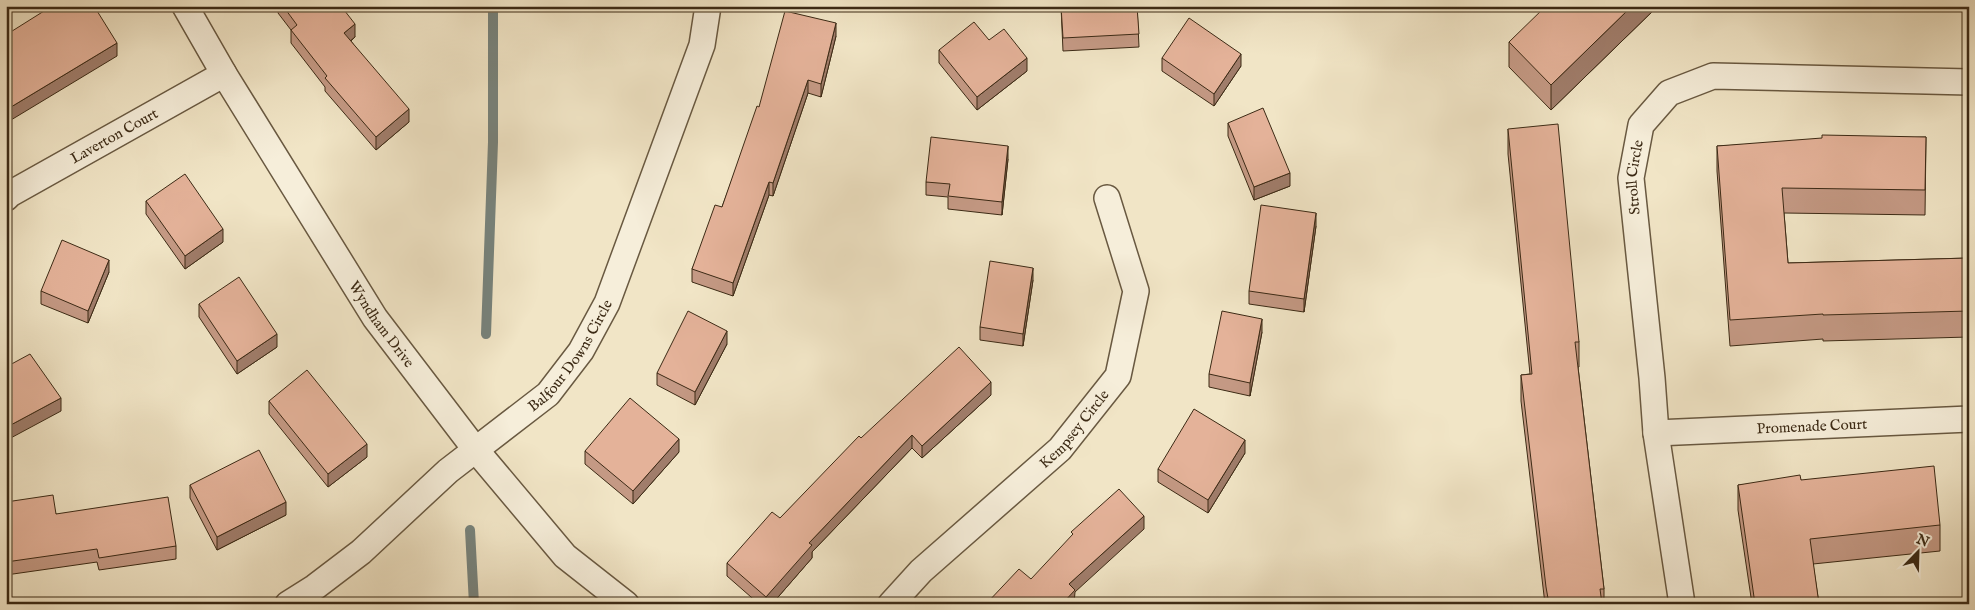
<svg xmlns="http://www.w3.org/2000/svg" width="1975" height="610" viewBox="0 0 1975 610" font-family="'IM FELL English',serif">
	<rect width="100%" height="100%" fill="#f1e5c6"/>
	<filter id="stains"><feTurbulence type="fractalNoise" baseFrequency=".004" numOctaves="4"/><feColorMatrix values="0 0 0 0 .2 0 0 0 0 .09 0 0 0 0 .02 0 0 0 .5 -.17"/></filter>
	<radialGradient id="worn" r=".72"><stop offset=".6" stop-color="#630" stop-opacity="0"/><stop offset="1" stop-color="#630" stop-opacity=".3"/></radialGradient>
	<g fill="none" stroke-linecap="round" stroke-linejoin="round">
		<g stroke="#77827b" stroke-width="10">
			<path d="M 486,334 L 493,142 L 493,6"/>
			<path d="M 470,530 L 474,604"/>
		</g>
		<g stroke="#695941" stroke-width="28">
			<g id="minor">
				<path id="s1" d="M 185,6 L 224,74 L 375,318 L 475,449 L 565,556 L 626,604"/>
				<path id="s2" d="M 6,198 L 10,194 L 224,74"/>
				<path id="s3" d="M 1656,433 L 1969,419"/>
				<path id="s4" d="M 288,604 L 315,587 L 361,552 L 448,471 L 548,394 L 581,351 L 607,303 L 702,45 L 708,6"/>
				<path id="s5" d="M 891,604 L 921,571 L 1060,449 L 1118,376 L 1136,291 L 1107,198"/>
				<path id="s6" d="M 1682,604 L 1656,433 L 1652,378 L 1631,178 L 1641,125 L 1669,93 L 1713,76 L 1969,82"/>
			</g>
		</g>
		<use href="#minor" stroke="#f6eeda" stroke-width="25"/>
	</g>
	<g fill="#c49984" stroke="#3c2a15">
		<path d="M 278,6 L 341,6 L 355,37 L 351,41 L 409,122 L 376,150 L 325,91 L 325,87 L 291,43 L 291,30 L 278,13 Z"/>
		<path d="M 1061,6 L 1137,6 L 1139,47 L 1063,51 Z"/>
		<path d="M 1658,6 L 1551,110 L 1509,67 L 1509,42 Z"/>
		<path d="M 836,36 L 821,97 L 808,93 L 773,196 L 769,195 L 733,296 L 692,282 L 692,269 L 722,207 L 759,107 Z"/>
		<path d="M 989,40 L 1027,71 L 977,110 L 939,63 L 939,50 Z"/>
		<path d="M 1162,58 L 1241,66 L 1214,106 L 1162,71 Z"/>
		<path d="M 1228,123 L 1290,186 L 1254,200 L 1228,136 Z"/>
		<path d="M 1508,129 L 1579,342 L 1579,367 L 1578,367 L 1604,589 L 1604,604 L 1545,604 L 1521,401 L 1521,375 L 1530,374 L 1508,154 Z"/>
		<path d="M 1926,137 L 1925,215 L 1784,213 L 1788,263 L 1969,258 L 1969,337 L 1823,341 L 1823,339 L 1730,346 L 1717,171 L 1717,146 Z"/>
		<path d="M 1008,159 L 1002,215 L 948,209 L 948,197 L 926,195 L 926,182 Z"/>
		<path d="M 146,201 L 223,242 L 185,269 L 146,214 Z"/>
		<path d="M 1316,226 L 1304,312 L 1249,304 L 1249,291 Z"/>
		<path d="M 109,272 L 88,323 L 41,304 L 41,291 Z"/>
		<path d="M 1033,280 L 1023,346 L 980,340 L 980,327 Z"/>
		<path d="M 199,304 L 277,347 L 237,374 L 199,317 Z"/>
		<path d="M 1262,332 L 1250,396 L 1209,387 L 1209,374 Z"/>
		<path d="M 727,344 L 695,405 L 657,385 L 657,373 Z"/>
		<path d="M 991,395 L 922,458 L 912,448 L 812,552 L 812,558 L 772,604 L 759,604 L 727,576 L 727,563 L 780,518 L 861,438 Z"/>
		<path d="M 269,401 L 367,457 L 328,487 L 269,414 Z"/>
		<path d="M 585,451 L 679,452 L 633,504 L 585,464 Z"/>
		<path d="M 1245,453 L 1208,513 L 1158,482 L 1158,469 Z"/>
		<path d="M 1801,480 L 1940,525 L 1940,551 L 1813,564 L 1819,604 L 1752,604 L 1738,510 L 1738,485 Z"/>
		<path d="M 190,485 L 286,515 L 217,550 L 190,498 Z"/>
		<path d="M 6,502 L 56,514 L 176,546 L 176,559 L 99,570 L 97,562 L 6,575 Z"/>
	</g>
	<g fill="#a07d6b" stroke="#3c2a15">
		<path d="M 1632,6 L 1658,6 L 1551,110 L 1551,85 Z"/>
		<path d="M 836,23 L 836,36 L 821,97 L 821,84 Z"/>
		<path d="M 355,24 L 355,37 L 344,46 L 344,33 Z"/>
		<path d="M 117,43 L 117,56 L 6,123 L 6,110 Z"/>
		<path d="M 1241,54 L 1241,66 L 1214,106 L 1214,94 Z"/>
		<path d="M 1027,58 L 1027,71 L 977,110 L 977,97 Z"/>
		<path d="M 808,80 L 808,93 L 773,196 L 773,183 Z"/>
		<path d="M 409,109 L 409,122 L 376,150 L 376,137 Z"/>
		<path d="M 1008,146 L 1008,159 L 1002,215 L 1002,202 Z"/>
		<path d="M 1290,173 L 1290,186 L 1254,200 L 1254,187 Z"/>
		<path d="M 769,182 L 769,195 L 733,296 L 733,283 Z"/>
		<path d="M 1316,213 L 1316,226 L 1304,312 L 1304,299 Z"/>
		<path d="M 223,229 L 223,242 L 185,269 L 185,256 Z"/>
		<path d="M 109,260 L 109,272 L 88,323 L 88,311 Z"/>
		<path d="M 1033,268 L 1033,280 L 1023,346 L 1023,334 Z"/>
		<path d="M 1262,319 L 1262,332 L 1250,396 L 1250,383 Z"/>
		<path d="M 727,331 L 727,344 L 695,405 L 695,392 Z"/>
		<path d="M 277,334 L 277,347 L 237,374 L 237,361 Z"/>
		<path d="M 991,382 L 991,395 L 922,458 L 922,446 Z"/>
		<path d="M 61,398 L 61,411 L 7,440 L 7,427 Z"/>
		<path d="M 912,435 L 912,448 L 812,552 L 812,558 L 772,604 L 766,604 L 766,597 L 809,543 Z"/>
		<path d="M 679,439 L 679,452 L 633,504 L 633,491 Z"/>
		<path d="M 1245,440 L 1245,453 L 1208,513 L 1208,500 Z"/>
		<path d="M 367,444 L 367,457 L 328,487 L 328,474 Z"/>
		<path d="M 286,502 L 286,515 L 217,550 L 217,537 Z"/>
		<path d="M 1144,516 L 1144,529 L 1075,592 L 1074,604 L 1063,604 L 1069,584 Z"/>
	</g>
	<g fill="#e4b299" stroke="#3c2a15">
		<path d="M 52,6 L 94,6 L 117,43 L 6,110 L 6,29 L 9,33 Z"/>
		<path d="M 283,6 L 341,6 L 355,24 L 344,33 L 409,109 L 376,137 L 325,78 L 327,76 L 291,30 L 297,25 Z"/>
		<path d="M 1061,6 L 1137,6 L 1139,34 L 1063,38 Z"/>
		<path d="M 1546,6 L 1632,6 L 1551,85 L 1509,42 Z"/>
		<path d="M 785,11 L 836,23 L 821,84 L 808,80 L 773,183 L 769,182 L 733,283 L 692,269 L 715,205 L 722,207 L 757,106 L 759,107 Z"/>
		<path d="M 1189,18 L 1241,54 L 1214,94 L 1162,58 Z"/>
		<path d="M 974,22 L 989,40 L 1004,29 L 1027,58 L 977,97 L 939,50 Z"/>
		<path d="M 1263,108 L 1290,173 L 1254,187 L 1228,123 Z"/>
		<path d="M 1558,124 L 1579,342 L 1575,342 L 1604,589 L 1600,589 L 1602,604 L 1549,604 L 1546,587 L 1521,375 L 1532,374 L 1508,129 Z"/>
		<path d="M 1822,135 L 1926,137 L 1925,190 L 1782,188 L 1788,263 L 1969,258 L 1969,311 L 1823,315 L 1823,314 L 1730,320 L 1717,146 L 1822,138 Z"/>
		<path d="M 931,137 L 1008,146 L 1002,202 L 948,196 L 950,184 L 926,182 Z"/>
		<path d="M 185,174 L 223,229 L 185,256 L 146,201 Z"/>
		<path d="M 1261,205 L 1316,213 L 1304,299 L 1249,291 Z"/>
		<path d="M 62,240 L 109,260 L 88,311 L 41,291 Z"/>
		<path d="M 990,261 L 1033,268 L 1023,334 L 980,327 Z"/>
		<path d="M 239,277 L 277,334 L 237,361 L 199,304 Z"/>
		<path d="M 688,311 L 727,331 L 695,392 L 657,373 Z"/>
		<path d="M 1222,311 L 1262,319 L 1250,383 L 1209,374 Z"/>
		<path d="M 959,347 L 991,382 L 922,446 L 912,435 L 809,543 L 812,545 L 766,597 L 727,563 L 772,512 L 780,518 L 859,436 L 861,438 Z"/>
		<path d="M 30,354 L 61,398 L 7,427 L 6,367 Z"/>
		<path d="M 307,370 L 367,444 L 328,474 L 269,401 Z"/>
		<path d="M 630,398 L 679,439 L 633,491 L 585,451 Z"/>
		<path d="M 1194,409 L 1245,440 L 1208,500 L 1158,469 Z"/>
		<path d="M 259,450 L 286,502 L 217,537 L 190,485 Z"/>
		<path d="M 1934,466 L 1940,525 L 1810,539 L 1819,604 L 1755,604 L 1738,485 L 1800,475 L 1801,480 Z"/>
		<path d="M 1119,489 L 1144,516 L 1069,584 L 1075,590 L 1062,604 L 986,604 L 1019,569 L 1031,579 L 1073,534 L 1071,532 Z"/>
		<path d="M 53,495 L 56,514 L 168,497 L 176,546 L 99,558 L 97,549 L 6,562 L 6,502 Z"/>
	</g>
	<g text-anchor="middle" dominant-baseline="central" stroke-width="4" stroke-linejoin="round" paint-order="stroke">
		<g font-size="15" fill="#3c2a15" stroke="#f6eeda">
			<text stroke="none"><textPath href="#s2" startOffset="125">Laverton Court</textPath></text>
			<text stroke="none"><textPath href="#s6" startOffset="430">Stroll Circle</textPath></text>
			<text stroke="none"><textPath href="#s1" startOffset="374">Wyndham Drive</textPath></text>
			<text stroke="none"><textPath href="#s4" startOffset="379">Balfour Downs Circle</textPath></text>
			<text stroke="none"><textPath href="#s3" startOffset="156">Promenade Court</textPath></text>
			<text stroke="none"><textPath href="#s5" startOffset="254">Kempsey Circle</textPath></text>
		</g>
	</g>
	<rect width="1975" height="610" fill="none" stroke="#f1e5c6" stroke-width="25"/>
	<rect x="8" y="8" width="1960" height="595" fill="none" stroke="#3c2a15" stroke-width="2.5"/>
	<rect x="12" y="12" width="1950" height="585" fill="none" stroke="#3c2a15"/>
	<g transform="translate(1918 552) rotate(23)" stroke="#f6eeda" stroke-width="4" paint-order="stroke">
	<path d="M0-4L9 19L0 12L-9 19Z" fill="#3c2a15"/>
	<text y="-8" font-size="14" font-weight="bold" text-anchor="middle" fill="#3c2a15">N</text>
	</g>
	<rect width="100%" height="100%" filter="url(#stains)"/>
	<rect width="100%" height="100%" fill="url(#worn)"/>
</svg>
